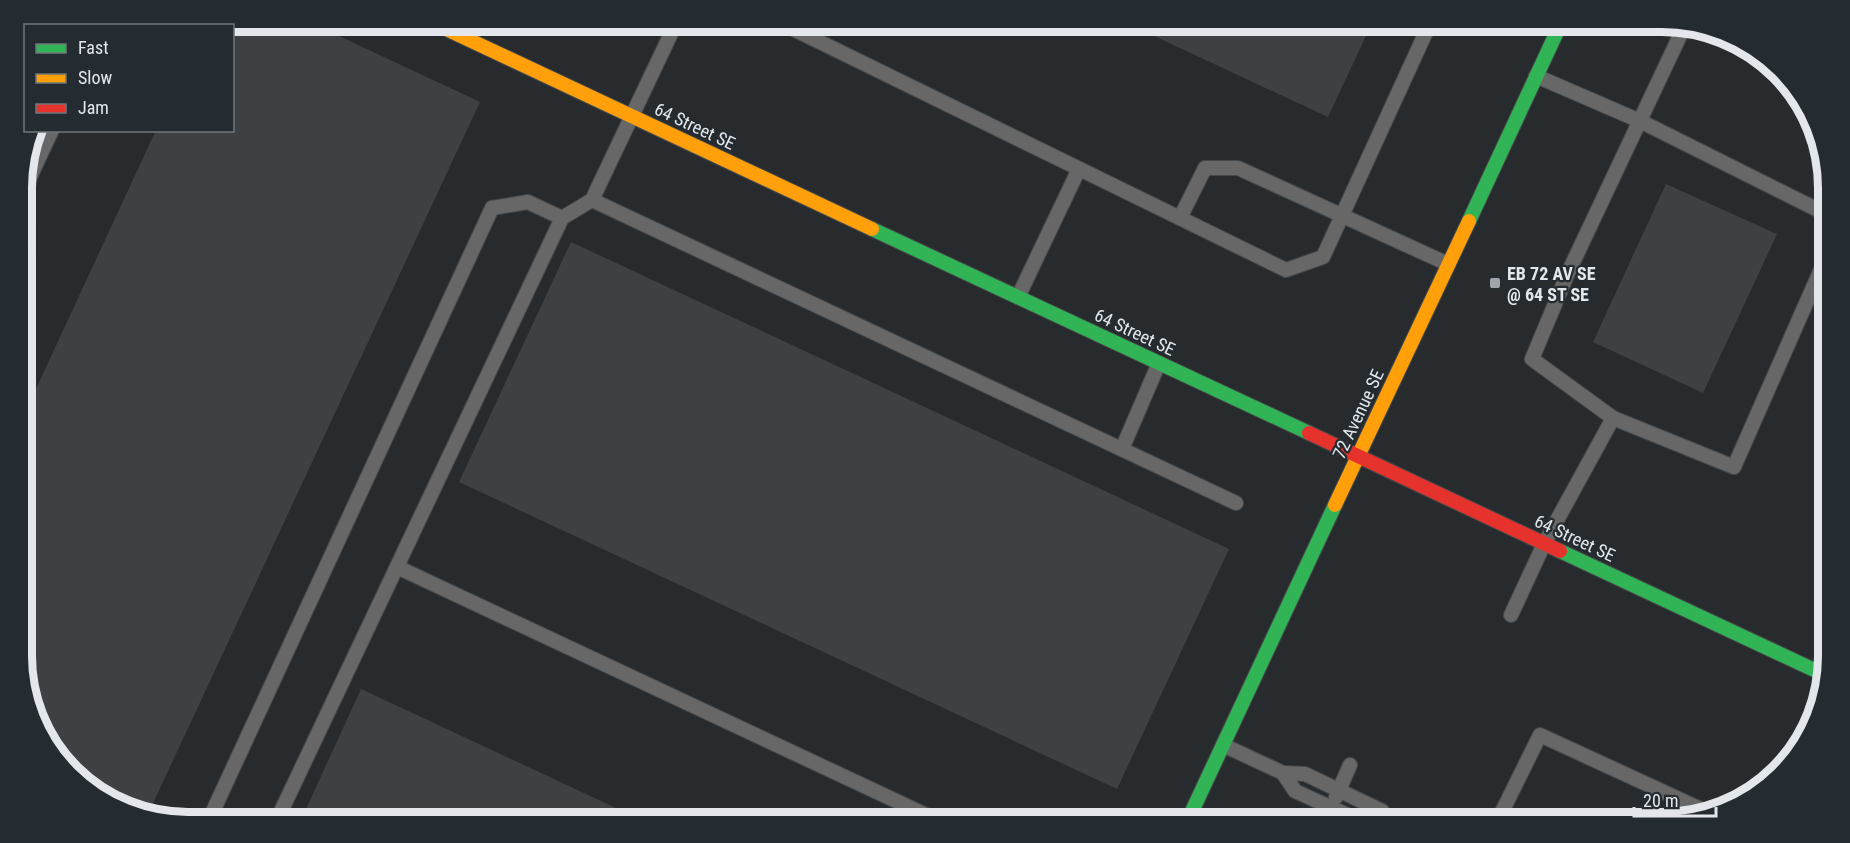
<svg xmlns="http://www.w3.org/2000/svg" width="1850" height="843" viewBox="0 0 1850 843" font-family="'Roboto Condensed',sans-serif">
	<rect width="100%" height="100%" fill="#272b2e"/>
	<g fill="#3e4144">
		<path d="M 207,21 L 307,21 L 480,102 L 148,814 L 123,809 L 55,757 L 22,678 L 22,419 L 156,130 L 232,130 L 232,26 L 205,26 Z"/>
		<path d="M 1122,21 L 1373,21 L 1328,117 Z"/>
		<path d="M 1666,184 L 1777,234 L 1703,393 L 1593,342 Z"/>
		<path d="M 571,242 L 1229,549 L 1117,789 L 459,482 Z"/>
		<path d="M 1829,484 L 1829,521 L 1814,514 Z"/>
		<path d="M 361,689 L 646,822 L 300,822 Z"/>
	</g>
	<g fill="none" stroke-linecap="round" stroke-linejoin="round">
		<g stroke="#46494b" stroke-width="16">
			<g id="lane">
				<path d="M 777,21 L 1286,270 L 1323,257 L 1431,21"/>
				<path d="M 1536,76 L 1640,121 L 1828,215"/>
				<path d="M 21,196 L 52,130"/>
				<path d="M 592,200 L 1236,503"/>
				<path d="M 1180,218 L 1205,168 L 1238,168 L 1448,264"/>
				<path d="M 1018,297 L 1079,169"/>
				<path d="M 1613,418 L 1734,467 L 1826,258 L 1828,222"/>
				<path d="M 1122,449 L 1159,363"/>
				<path d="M 397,567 L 941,822"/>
				<path d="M 1511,615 L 1544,544 L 1613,418 L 1532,359 L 1568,273 L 1685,25"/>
				<path d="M 1223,745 L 1283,773"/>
				<path d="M 1336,797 L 1350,765"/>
				<path d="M 208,822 L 492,208 L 528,202 L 562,218"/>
				<path d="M 276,822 L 562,218 L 592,200 L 677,21"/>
				<path d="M 1363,822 L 1295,791 L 1283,773 L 1305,774 L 1382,811 L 1391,822"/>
				<path d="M 1497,822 L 1540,735 L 1705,811"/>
			</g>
		</g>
		<g stroke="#46494b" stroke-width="16">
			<g id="fast">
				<path d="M 1469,221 L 1562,21"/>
				<path d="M 872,229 L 1309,433"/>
				<path d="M 1560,551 L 1825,675"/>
				<path d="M 1187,822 L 1335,505"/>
			</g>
		</g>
		<g stroke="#46494b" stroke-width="16">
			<g id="slow">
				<path d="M 429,21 L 872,229"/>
				<path d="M 1335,505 L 1469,221"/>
			</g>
		</g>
		<g stroke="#46494b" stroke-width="16">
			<path id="jam" d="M 1309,433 L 1560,551"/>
		</g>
		<use href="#lane" stroke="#686768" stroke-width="14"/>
		<use href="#fast" stroke="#30b455" stroke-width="14"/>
		<use href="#slow" stroke="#ff9f0a" stroke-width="14"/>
		<use href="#jam" stroke="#e5322d" stroke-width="14"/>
	</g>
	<rect fill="#a1a5a9" stroke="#242c31" stroke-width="2" x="1489" y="277" width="12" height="12" rx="3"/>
	<g text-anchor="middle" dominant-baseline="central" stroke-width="4.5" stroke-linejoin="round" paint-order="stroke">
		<g font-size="18" fill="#e3e7eb" stroke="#242c31">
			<text transform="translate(695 126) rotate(25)">64 Street SE</text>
			<text transform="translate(1135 332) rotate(25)">64 Street SE</text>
			<text transform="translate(1358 414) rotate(-65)">72 Avenue SE</text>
			<text transform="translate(1575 538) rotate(25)">64 Street SE</text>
		</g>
		<g font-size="18" font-weight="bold" fill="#e3e7eb" stroke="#242c31" text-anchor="start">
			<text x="1507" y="273">EB 72 AV SE<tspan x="1507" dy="21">@ 64 ST SE</tspan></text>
		</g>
	</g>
	<path d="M0 0H1850V843H0ZM188 32H1662A156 156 0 0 1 1818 188V656A156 156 0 0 1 1662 812H188A156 156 0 0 1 32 656V188A156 156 0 0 1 188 32Z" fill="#242c31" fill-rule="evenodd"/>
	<path fill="none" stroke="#e3e7eb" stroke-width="8" d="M188 32H1662A156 156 0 0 1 1818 188V656A156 156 0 0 1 1662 812H188A156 156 0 0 1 32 656V188A156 156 0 0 1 188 32Z"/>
	<rect x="24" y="24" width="210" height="108" fill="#242c31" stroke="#70777b" stroke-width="1.5"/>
	<rect x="36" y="44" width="30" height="9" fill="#30b455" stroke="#70777b" stroke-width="1.5"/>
	<text x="78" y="54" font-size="18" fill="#e3e7eb">Fast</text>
	<rect x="36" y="74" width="30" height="9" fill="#ff9f0a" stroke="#70777b" stroke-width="1.5"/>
	<text x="78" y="84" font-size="18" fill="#e3e7eb">Slow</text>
	<rect x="36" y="104" width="30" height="9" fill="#e5322d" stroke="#70777b" stroke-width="1.5"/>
	<text x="78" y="114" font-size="18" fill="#e3e7eb">Jam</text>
	<path d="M1634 807v9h82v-9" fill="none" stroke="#e3e7eb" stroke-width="3"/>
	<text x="1643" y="807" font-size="18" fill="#e3e7eb" stroke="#242c31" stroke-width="4.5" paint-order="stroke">20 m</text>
</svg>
